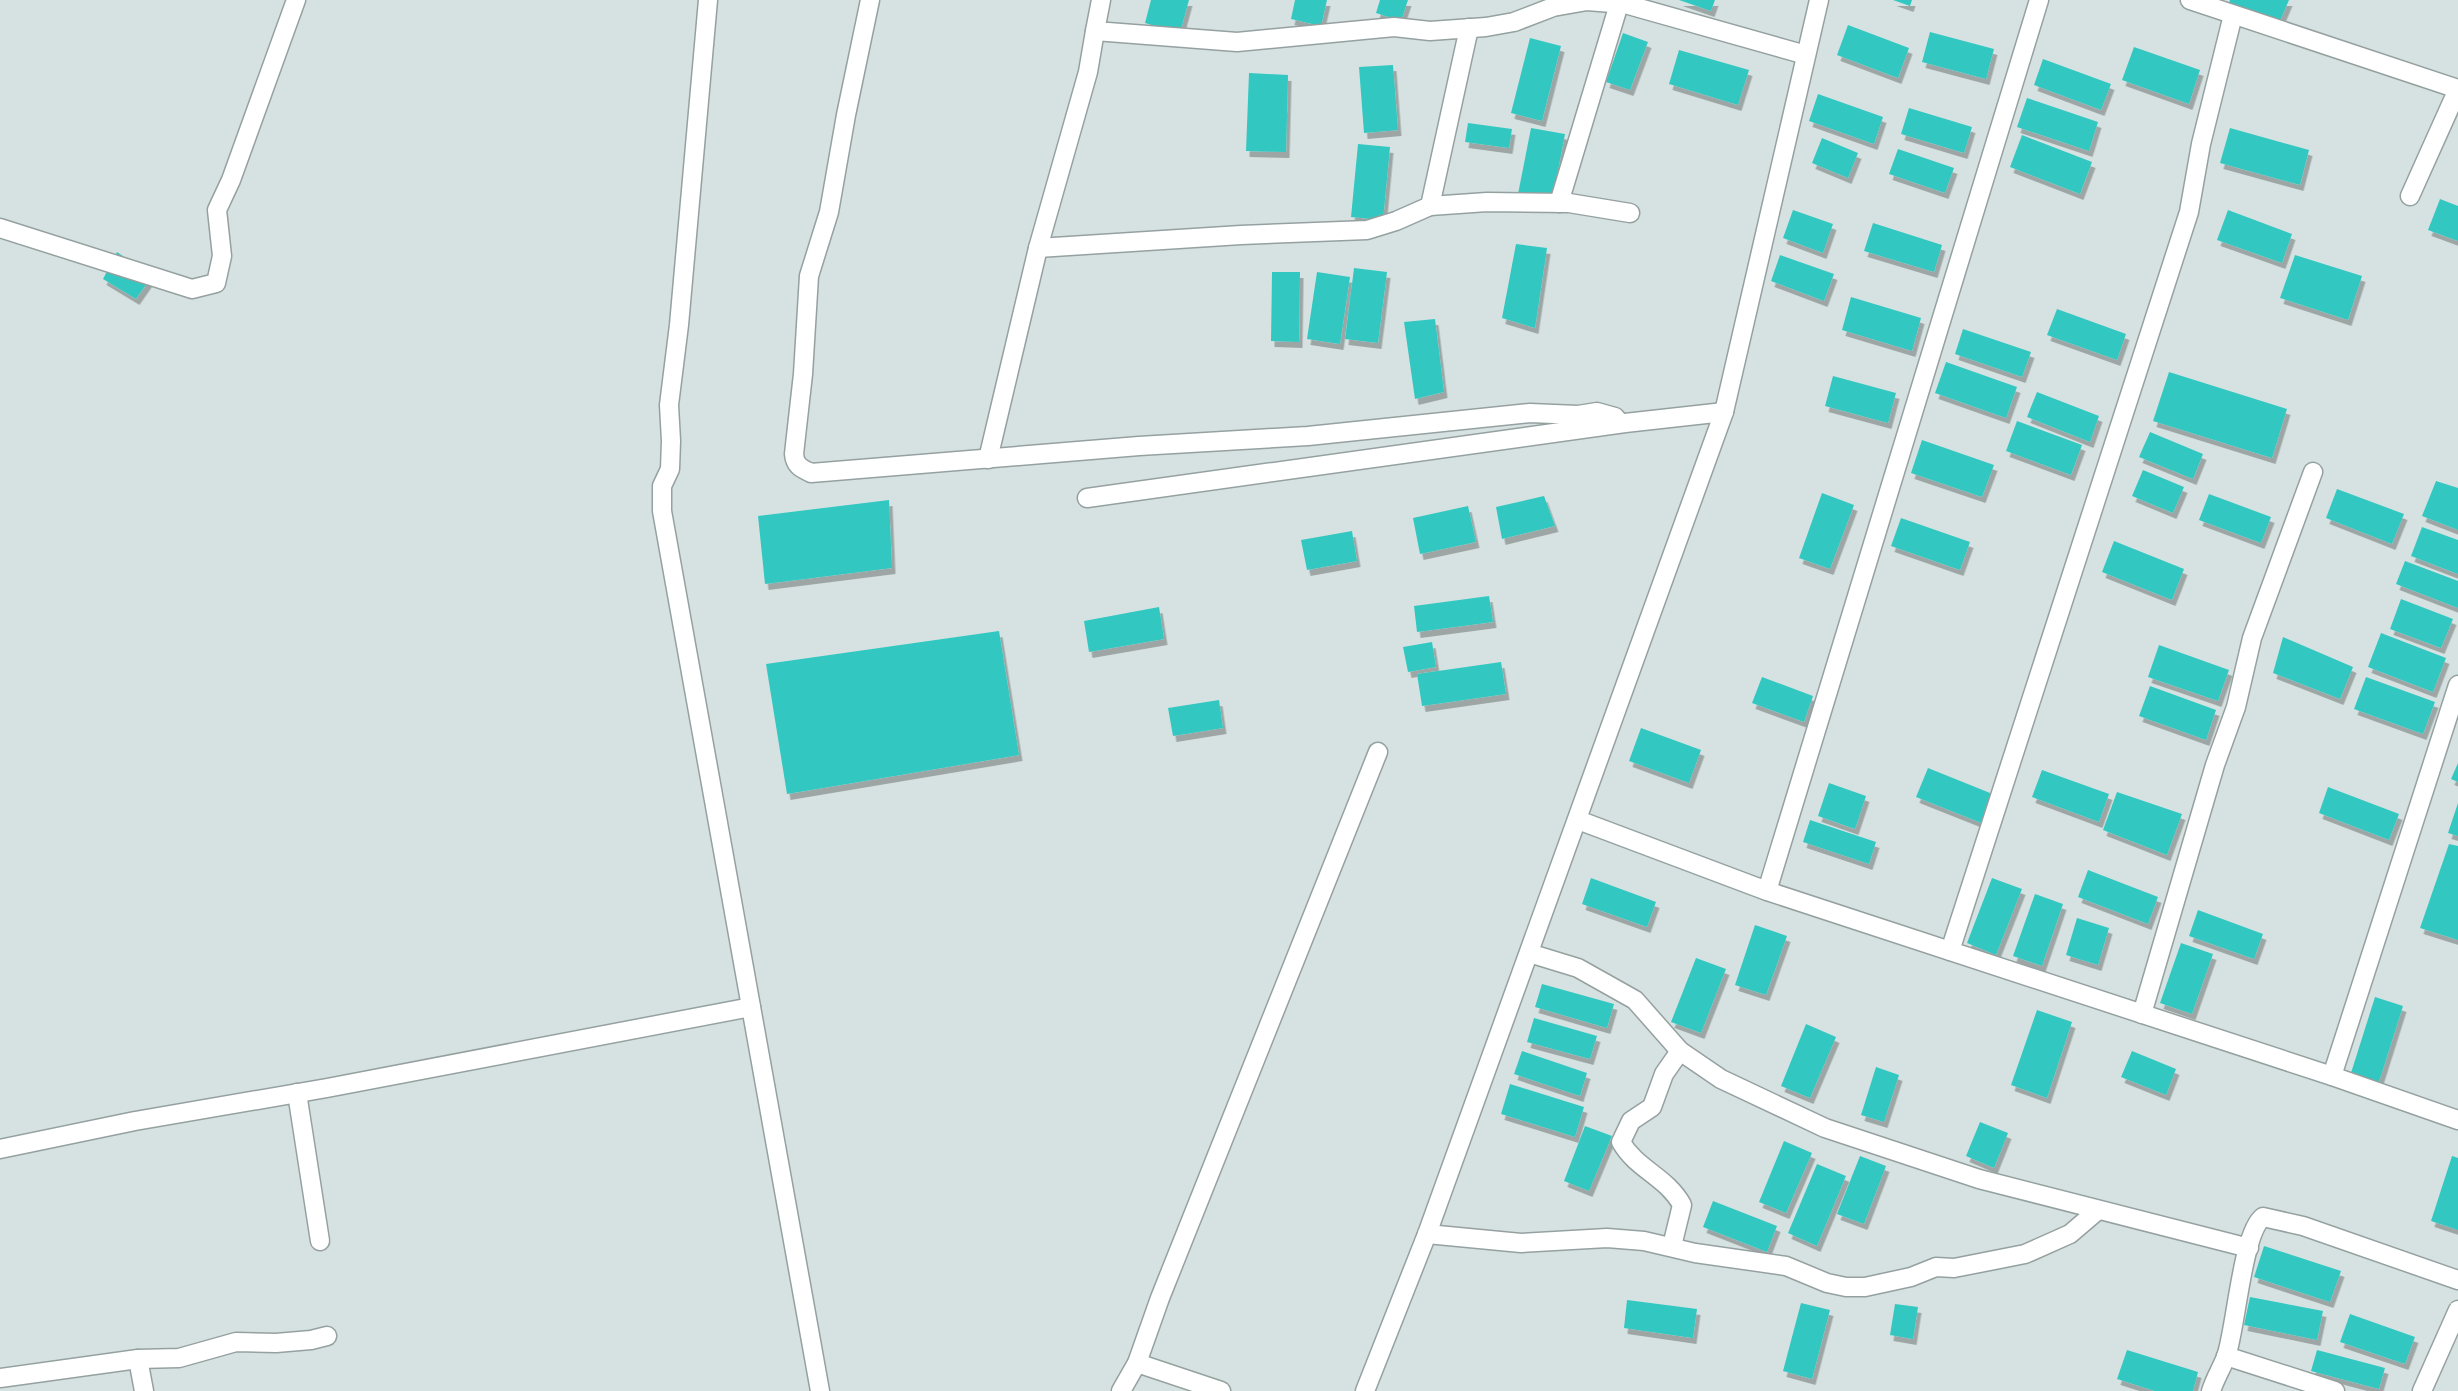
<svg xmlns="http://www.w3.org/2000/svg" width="2458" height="1391" viewBox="0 0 2458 1391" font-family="'PT Sans',sans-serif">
	<defs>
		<filter id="shadow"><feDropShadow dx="3.5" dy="6" stdDeviation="0" flood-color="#0004"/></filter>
	</defs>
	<rect width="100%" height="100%" fill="#d6e2e1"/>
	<g fill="#33c8c1" filter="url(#shadow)">
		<path d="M 1151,0 L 1189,0 L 1180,33 L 1145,23 Z"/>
		<path d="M 1295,0 L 1327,0 L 1321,26 L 1291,19 Z"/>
		<path d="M 1380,0 L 1408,0 L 1401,21 L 1376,13 Z"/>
		<path d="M 1679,0 L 1715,0 L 1711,11 Z"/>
		<path d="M 1893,0 L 1912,0 L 1910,6 Z"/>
		<path d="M 2230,0 L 2289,0 L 2278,26 L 2228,5 Z"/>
		<path d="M 1848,25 L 1909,48 L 1898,78 L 1837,55 Z"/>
		<path d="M 1930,32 L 1994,49 L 1986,79 L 1922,62 Z"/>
		<path d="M 1623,33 L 1648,42 L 1630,90 L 1606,82 Z"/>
		<path d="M 1530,38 L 1561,46 L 1542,121 L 1511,113 Z"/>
		<path d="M 2134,47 L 2200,70 L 2189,104 L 2122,80 Z"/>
		<path d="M 1679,50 L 1749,70 L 1738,105 L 1669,84 Z"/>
		<path d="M 2043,59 L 2111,84 L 2101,110 L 2034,85 Z"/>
		<path d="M 1393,65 L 1398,130 L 1364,133 L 1359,67 Z"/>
		<path d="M 1249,73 L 1288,75 L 1286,152 L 1246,151 Z"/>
		<path d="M 1818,94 L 1883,117 L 1874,144 L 1809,121 Z"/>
		<path d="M 2027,98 L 2098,122 L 2089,151 L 2017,127 Z"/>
		<path d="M 1909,108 L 1972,127 L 1964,153 L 1901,134 Z"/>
		<path d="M 1468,123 L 1512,129 L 1509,148 L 1465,142 Z"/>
		<path d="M 1531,128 L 1565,134 L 1552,201 L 1518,194 Z"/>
		<path d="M 2230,128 L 2309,150 L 2300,185 L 2220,163 Z"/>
		<path d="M 2022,135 L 2092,162 L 2080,194 L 2010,167 Z"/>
		<path d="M 1822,138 L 1858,153 L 1848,178 L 1812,163 Z"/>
		<path d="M 1358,144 L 1390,147 L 1383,220 L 1351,217 Z"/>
		<path d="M 1898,149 L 1954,168 L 1945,193 L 1889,174 Z"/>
		<path d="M 2440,199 L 2458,206 L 2458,241 L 2428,230 Z"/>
		<path d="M 1793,210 L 1833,224 L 1823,253 L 1783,238 Z"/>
		<path d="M 2228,210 L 2292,234 L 2282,263 L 2217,240 Z"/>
		<path d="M 1873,223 L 1942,245 L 1934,272 L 1864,251 Z"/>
		<path d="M 1516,244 L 1547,248 L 1535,328 L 1502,318 Z"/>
		<path d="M 117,252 L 152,276 L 136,299 L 103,279 Z"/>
		<path d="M 1780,255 L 1834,274 L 1824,301 L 1771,281 Z"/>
		<path d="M 2295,255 L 2362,276 L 2348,320 L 2280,298 Z"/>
		<path d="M 1354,268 L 1387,272 L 1378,343 L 1345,339 Z"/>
		<path d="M 1272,272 L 1300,272 L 1299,342 L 1271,341 Z"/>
		<path d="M 1317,272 L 1350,277 L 1340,344 L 1307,339 Z"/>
		<path d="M 1851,297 L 1921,318 L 1912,351 L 1842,330 Z"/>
		<path d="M 2057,309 L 2126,334 L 2117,360 L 2047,335 Z"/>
		<path d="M 1435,319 L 1444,392 L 1415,399 L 1404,322 Z"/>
		<path d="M 1963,329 L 2031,352 L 2022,377 L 1955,354 Z"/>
		<path d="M 1946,362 L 2017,387 L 2006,418 L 1935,393 Z"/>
		<path d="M 2169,372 L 2287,409 L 2272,458 L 2153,421 Z"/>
		<path d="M 1833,376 L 1896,393 L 1888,423 L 1825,406 Z"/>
		<path d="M 2037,392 L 2099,416 L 2090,442 L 2027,417 Z"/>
		<path d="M 2017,421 L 2082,445 L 2071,475 L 2006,451 Z"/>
		<path d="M 2150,432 L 2203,454 L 2193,479 L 2139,457 Z"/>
		<path d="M 1922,440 L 1994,465 L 1982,497 L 1911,473 Z"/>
		<path d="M 2143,470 L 2184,487 L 2173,513 L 2132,496 Z"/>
		<path d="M 2436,481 L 2458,488 L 2458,530 L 2422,516 Z"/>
		<path d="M 2337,489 L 2404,514 L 2392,544 L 2326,518 Z"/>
		<path d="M 1822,493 L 1854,505 L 1830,569 L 1799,558 Z"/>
		<path d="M 2209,494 L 2271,517 L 2261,543 L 2199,520 Z"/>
		<path d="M 1544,496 L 1555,526 L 1502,539 L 1496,507 Z"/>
		<path d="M 889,500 L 892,568 L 765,584 L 758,516 Z"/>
		<path d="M 1468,506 L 1476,542 L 1420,554 L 1413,518 Z"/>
		<path d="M 1901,518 L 1970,542 L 1960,570 L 1891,546 Z"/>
		<path d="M 2422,527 L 2458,540 L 2458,574 L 2411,556 Z"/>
		<path d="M 1352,531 L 1357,561 L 1307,570 L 1301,540 Z"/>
		<path d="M 2114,541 L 2184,569 L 2172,600 L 2102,572 Z"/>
		<path d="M 2405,561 L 2458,581 L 2458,608 L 2396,584 Z"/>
		<path d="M 1489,596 L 1493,622 L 1417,632 L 1414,606 Z"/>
		<path d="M 2401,599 L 2453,619 L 2441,648 L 2390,629 Z"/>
		<path d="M 1159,607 L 1164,639 L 1089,652 L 1084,621 Z"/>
		<path d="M 999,631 L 1019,755 L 787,794 L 766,664 Z"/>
		<path d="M 2381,633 L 2446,658 L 2433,692 L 2368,667 Z"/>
		<path d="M 2283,637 L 2353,667 L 2340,699 L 2273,673 Z"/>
		<path d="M 1432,642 L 1436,667 L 1408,672 L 1403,647 Z"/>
		<path d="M 2159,645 L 2229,670 L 2218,701 L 2148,677 Z"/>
		<path d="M 1501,662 L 1506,694 L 1422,706 L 1417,674 Z"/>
		<path d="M 1762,677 L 1813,696 L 1804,722 L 1752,703 Z"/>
		<path d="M 2366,677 L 2435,702 L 2423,734 L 2354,709 Z"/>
		<path d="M 2150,686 L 2216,710 L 2206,740 L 2139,716 Z"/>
		<path d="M 1219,700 L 1223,728 L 1173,736 L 1168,708 Z"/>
		<path d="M 1641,728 L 1701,750 L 1689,783 L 1629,761 Z"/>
		<path d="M 2458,763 L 2458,782 L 2451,779 Z"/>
		<path d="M 1928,768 L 1995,795 L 1984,824 L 1916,797 Z"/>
		<path d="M 2042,770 L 2109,794 L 2099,822 L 2032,797 Z"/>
		<path d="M 1829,783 L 1866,796 L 1855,829 L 1818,816 Z"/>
		<path d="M 2328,787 L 2399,814 L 2389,840 L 2319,813 Z"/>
		<path d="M 2117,792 L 2182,814 L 2167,855 L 2103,830 Z"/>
		<path d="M 2458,803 L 2458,836 L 2448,833 Z"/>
		<path d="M 1810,820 L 1876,842 L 1869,864 L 1803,842 Z"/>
		<path d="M 2449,844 L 2458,846 L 2458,940 L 2420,928 Z"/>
		<path d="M 2088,870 L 2158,897 L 2148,924 L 2078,897 Z"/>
		<path d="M 1591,878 L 1656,902 L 1647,927 L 1582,904 Z"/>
		<path d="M 1992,878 L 2022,889 L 1996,955 L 1967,943 Z"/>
		<path d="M 2035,894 L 2063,904 L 2042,966 L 2013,956 Z"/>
		<path d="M 2198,910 L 2263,934 L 2254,959 L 2189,936 Z"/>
		<path d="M 2077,918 L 2109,928 L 2098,965 L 2066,955 Z"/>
		<path d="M 1755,925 L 1787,936 L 1766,995 L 1735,985 Z"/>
		<path d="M 2181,943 L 2213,954 L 2192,1014 L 2160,1003 Z"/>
		<path d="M 1696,958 L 1726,969 L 1701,1033 L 1671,1022 Z"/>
		<path d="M 1542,984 L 1614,1004 L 1607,1028 L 1535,1007 Z"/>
		<path d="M 2375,997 L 2403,1006 L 2379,1082 L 2351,1073 Z"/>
		<path d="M 2037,1010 L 2072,1022 L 2047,1098 L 2011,1085 Z"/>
		<path d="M 1534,1018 L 1597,1036 L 1590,1059 L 1527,1042 Z"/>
		<path d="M 1806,1024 L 1836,1037 L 1810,1098 L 1781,1086 Z"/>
		<path d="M 1522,1051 L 1587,1073 L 1580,1096 L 1514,1074 Z"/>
		<path d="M 2132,1051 L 2176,1069 L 2166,1095 L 2121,1077 Z"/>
		<path d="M 1876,1067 L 1899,1075 L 1884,1122 L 1861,1115 Z"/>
		<path d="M 1510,1084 L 1584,1107 L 1575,1137 L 1501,1114 Z"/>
		<path d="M 1980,1122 L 2008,1133 L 1994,1168 L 1966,1156 Z"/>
		<path d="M 1585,1126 L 1612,1136 L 1589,1191 L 1564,1181 Z"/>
		<path d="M 1784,1141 L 1812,1153 L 1786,1213 L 1759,1202 Z"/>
		<path d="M 1860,1156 L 1886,1166 L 1864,1224 L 1837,1214 Z"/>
		<path d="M 2452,1156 L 2458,1158 L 2458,1230 L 2431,1221 Z"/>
		<path d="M 1817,1164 L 1846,1176 L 1817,1246 L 1788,1233 Z"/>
		<path d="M 1713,1201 L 1777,1226 L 1767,1252 L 1703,1227 Z"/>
		<path d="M 2264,1246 L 2341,1271 L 2330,1302 L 2254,1277 Z"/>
		<path d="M 2250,1297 L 2323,1311 L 2317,1340 L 2244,1325 Z"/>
		<path d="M 1627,1300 L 1697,1309 L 1693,1338 L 1624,1328 Z"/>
		<path d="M 1801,1303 L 1830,1310 L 1812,1379 L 1783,1371 Z"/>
		<path d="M 1895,1304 L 1918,1307 L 1913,1339 L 1890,1335 Z"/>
		<path d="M 2350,1314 L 2415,1337 L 2405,1364 L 2340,1342 Z"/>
		<path d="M 2127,1350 L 2198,1372 L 2193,1391 L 2155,1391 L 2117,1379 Z"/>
		<path d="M 2317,1350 L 2385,1368 L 2379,1389 L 2311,1371 Z"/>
	</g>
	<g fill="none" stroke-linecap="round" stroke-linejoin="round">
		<g stroke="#95a1a0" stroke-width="21">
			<g id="minor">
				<path d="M 708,0 L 679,325 L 669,405 L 671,441 L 670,469 L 662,486 L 662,511 L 820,1391"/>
				<path d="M 870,0 L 846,115 L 829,212 L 809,276 L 803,374 L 794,454 C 795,466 801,468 811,473 L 1139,446 L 1308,436 L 1530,413 L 1578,415 L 1597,412 L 1615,417 L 1620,423"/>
				<path d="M 1101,0 L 1095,31 L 1237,42 L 1394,27 L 1430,31 L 1486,27 L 1514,22 L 1553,7 L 1587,1 L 1625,4 L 1806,55"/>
				<path d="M 2190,0 L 2458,89"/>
				<path d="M 2410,196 L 2458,89"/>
				<path d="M 1559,203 L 1619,4"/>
				<path d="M 1430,206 L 1487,202 L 1569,203 L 1630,213"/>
				<path d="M 0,228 L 192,289 L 216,283 L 222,256 L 217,210 L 231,180 L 296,0"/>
				<path d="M 1038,248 L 1241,235 L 1367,230 L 1396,221 L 1430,206 L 1469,28"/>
				<path d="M 988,459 L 1038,248 L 1088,72 L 1095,31"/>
				<path d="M 1087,498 L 1625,423 L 1724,412"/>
				<path d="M 1578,820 L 1767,891 L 2332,1076 L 2458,1120"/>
				<path d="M 1767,891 L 2039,0"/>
				<path d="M 1950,951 L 2189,212 L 2201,144 L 2233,15"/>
				<path d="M 1529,953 L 1578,968 L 1635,1000 L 1680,1051 L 1721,1079 L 1825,1128 L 1979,1179 L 2249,1248"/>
				<path d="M 2142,1014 L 2215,765 L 2236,707 L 2252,638 L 2313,472"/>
				<path d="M 2332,1076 L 2458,685"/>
				<path d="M 297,1093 L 320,1241"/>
				<path d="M 0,1149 L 135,1121 L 327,1088 L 751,1007"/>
				<path d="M 1427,1234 L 1521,1243 L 1607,1238 L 1644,1241 L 1695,1253 L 1786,1266 L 1827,1283 L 1846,1287 L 1865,1287 L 1911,1277 L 1936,1267 L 1954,1268 L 2025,1254 L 2070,1234 L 2097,1211"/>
				<path d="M 1672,1246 L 1682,1205 C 1667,1177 1636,1169 1621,1142 L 1631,1121 L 1652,1107 L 1664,1074 L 1680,1051"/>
				<path d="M 2226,1356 L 2335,1391"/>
				<path d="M 138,1359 L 144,1391"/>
				<path d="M 1137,1363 L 1221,1391"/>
				<path d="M 0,1378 L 138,1359 L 179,1358 L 236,1342 L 276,1343 L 311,1340 L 327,1336"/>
				<path d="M 1121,1391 L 1137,1363 L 1160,1298 L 1378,752"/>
				<path d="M 1365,1391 L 1427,1234 L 1724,412 L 1819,0"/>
				<path d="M 2211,1391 C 2215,1379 2221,1369 2226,1357 C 2236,1329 2242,1233 2263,1217 L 2303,1226 L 2458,1280"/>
				<path d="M 2422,1391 L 2458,1310"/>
			</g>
		</g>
		<use href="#minor" stroke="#fff" stroke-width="18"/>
	</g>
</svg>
